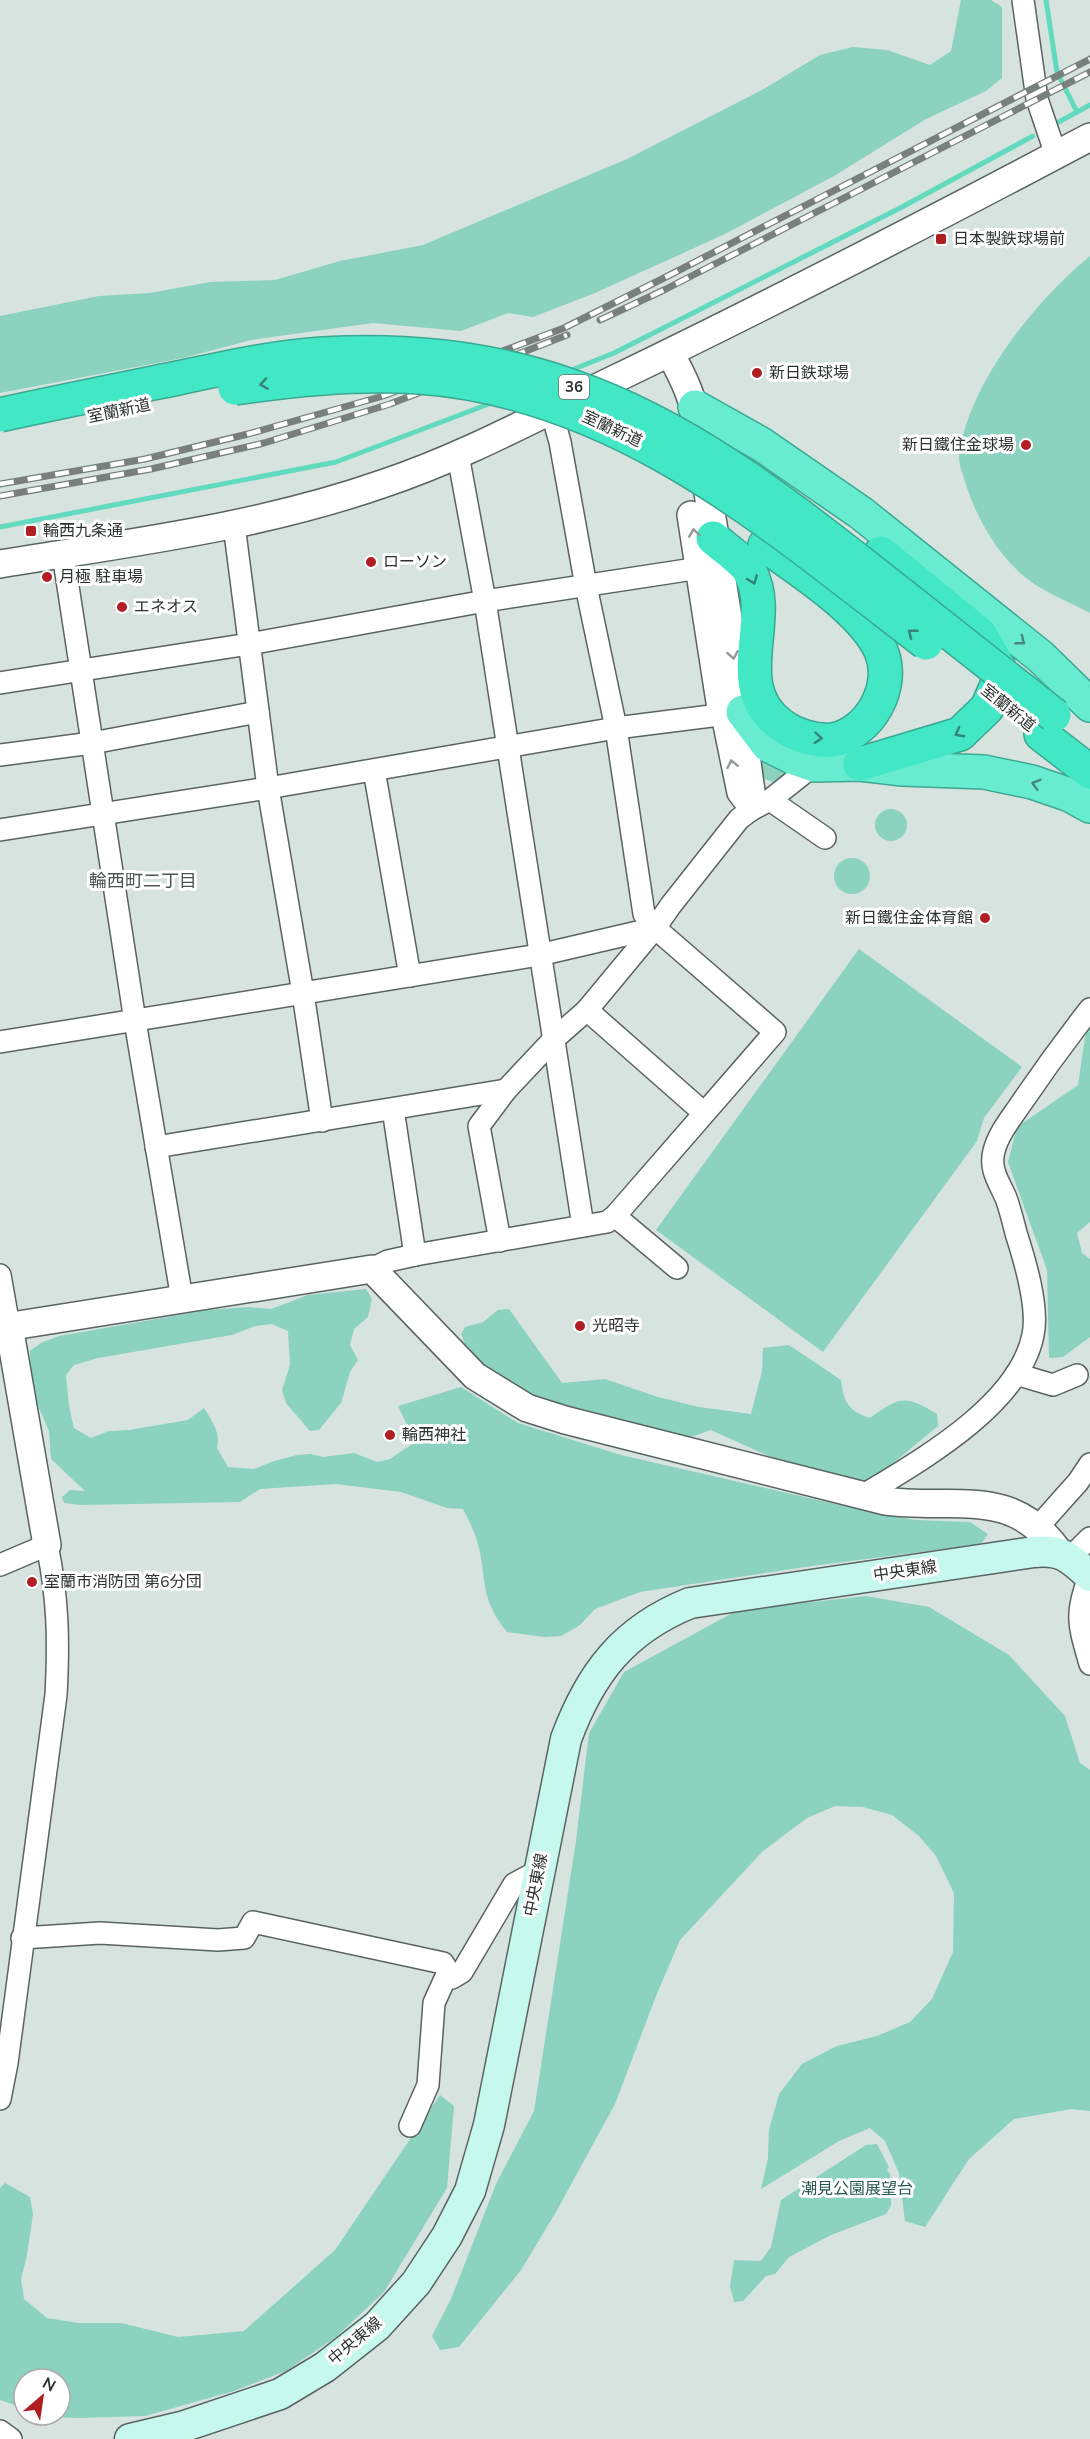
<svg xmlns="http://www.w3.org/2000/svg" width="1090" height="2439" viewBox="0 0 1090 2439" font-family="'Nunito Sans','Noto Sans JP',sans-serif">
	<rect width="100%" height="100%" fill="#d7e3df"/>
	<g fill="#8bd2bf">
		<path d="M 961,0 L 991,0 L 1002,7 L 1002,78 L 986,91 L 926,119 L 834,176 L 725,234 L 595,293 L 533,317 L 508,313 L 461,331 L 373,323 L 251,340 L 183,358 L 0,393 L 0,316 L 99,296 L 150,293 L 210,282 L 275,280 L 340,261 L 423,245 L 627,159 L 762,90 L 820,55 L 853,47 L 887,50 L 930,65 L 951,51 Z"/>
		<path d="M 1090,256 L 1090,613 C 1066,600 1035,589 1016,569 C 990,543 973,510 963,475 C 961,470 959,463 959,458 C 966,386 1036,300 1090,256 Z"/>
		<path d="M 759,752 L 790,769 L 777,784 L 761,777 Z"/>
		<circle cx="891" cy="825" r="16"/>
		<circle cx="852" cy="876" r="18"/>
		<path d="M 859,949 L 1022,1067 L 984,1118 L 977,1141 L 823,1352 L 656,1230 Z"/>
		<path d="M 1090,1026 L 1090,1222 L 1077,1233 L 1082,1253 L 1090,1259 L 1090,1337 L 1063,1357 L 1049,1358 L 1047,1270 L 1008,1162 L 1017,1127 L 1078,1085 L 1086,1031 Z"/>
		<path d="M 366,1289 L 372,1299 L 368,1317 L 354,1329 L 350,1345 L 358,1360 L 350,1372 L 341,1403 L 319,1430 L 310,1431 L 286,1403 L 282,1390 L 290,1365 L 288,1331 L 272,1324 L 255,1326 L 232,1335 L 98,1358 L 74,1365 L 66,1375 L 69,1406 L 74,1428 L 91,1438 L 109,1431 L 129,1430 L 188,1420 L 204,1408 C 212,1421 221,1433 217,1448 L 228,1467 L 254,1469 L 274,1461 L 297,1455 L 311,1454 L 323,1457 L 354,1453 L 377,1462 L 390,1459 L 415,1442 L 398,1406 L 461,1387 L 518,1423 L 621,1455 L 879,1514 L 916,1520 L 970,1522 L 988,1534 L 981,1544 L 805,1567 L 640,1592 L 595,1609 L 580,1625 L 561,1636 L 545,1637 L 507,1632 C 476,1594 489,1574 475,1535 C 472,1526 467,1517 463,1509 L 447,1508 L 401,1492 L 336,1484 L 260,1489 L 240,1502 L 81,1505 L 64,1503 L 62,1497 L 70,1490 L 85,1491 L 51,1459 L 49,1431 L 29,1385 L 30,1351 L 41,1343 L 59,1336 L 208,1310 L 249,1307 L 271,1309 L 308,1295 Z"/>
		<path d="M 509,1309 L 562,1383 L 605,1379 L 658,1397 L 699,1407 L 751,1414 L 762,1371 L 763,1348 L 789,1345 L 841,1380 C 843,1401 849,1412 870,1418 C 901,1396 905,1395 937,1414 L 938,1426 L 886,1469 L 874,1481 L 857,1486 L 810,1475 L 711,1430 C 703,1432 692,1438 684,1438 C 669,1438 650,1431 635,1427 C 577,1416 483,1398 461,1334 L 465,1327 L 483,1322 L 498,1310 Z"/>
		<path d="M 866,1596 L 929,1607 L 1009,1655 L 1065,1716 L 1080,1763 L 1090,1770 L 1090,2111 L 1071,2109 L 1014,2119 L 969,2159 L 925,2227 L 905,2221 L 899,2173 L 885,2141 L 870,2128 L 839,2141 L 761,2189 L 768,2158 L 769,2130 L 779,2094 L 802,2064 L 837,2046 L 877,2036 L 910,2022 L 932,1999 L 953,1952 L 954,1893 L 936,1856 L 919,1836 L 892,1815 L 863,1807 L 835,1806 L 807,1818 L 763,1851 L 680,1940 L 656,1996 L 615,2104 L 556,2212 L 521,2270 L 459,2347 L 440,2350 L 432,2336 L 451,2299 L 496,2184 L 534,2111 L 576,1841 L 589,1733 L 624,1672 L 738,1610 Z"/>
		<path d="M 440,2095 L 454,2106 L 447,2188 L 384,2292 L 336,2337 L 286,2371 L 234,2391 L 145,2416 L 78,2418 L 51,2417 L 43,2415 L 60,2415 L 60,2379 L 24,2379 L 24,2408 L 0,2400 L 0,2188 L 5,2183 L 30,2197 L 33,2214 L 27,2255 L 21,2279 L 24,2299 L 47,2318 L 78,2323 L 121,2323 L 178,2337 L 244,2331 L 335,2250 Z"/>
		<path d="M 877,2144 L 889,2167 L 887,2170 L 890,2174 L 891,2206 L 886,2214 L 831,2235 L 789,2257 L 775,2274 L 766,2276 L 743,2301 L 734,2302 L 730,2286 L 734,2260 L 761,2261 L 771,2247 L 781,2200 L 866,2145 Z"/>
	</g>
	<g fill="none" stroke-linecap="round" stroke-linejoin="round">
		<g stroke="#61dabe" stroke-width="5">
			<path d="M 1046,0 L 1057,72 L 1077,112"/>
			<path d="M 1055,124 L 1090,105"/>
			<path d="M 569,371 L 614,353 L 902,207 L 1033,136"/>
			<path d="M 0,527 L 336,462 L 494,402"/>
		</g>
		<g stroke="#596461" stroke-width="24">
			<g id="minor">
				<path d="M 1023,0 L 1037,99 L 1056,155"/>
				<path d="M 458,455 L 485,601 L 583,1226"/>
				<path d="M 234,525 L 268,788 L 303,993 L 322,1121"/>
				<path d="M 63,554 L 135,1021 L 182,1299"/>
				<path d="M 0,683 L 249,644 L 485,601 L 713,566"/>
				<path d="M 722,715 L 738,793 L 751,810"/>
				<path d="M 0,755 L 92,743 L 258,712"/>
				<path d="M 374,770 L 410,976"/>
				<path d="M 770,800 L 825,838"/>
				<path d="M 0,830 L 268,788 L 616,728 L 743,712 L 754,791 L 751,810"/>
				<path d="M 587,1010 L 704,1113"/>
				<path d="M 0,1042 L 539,955 L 655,928"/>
				<path d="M 393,1109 L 415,1255"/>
				<path d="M 156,1147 L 506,1090"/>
				<path d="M 615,1216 L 677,1268"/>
				<path d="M 500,1241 L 479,1126 L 506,1090 L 553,1040 L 587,1010 L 655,928 L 671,905 L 739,819 L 751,810 L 770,800 L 814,765"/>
				<path d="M 372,1269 L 388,1261 L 415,1255 L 607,1222 L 615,1216 L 775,1032 L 655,928 L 644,914 L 616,728 L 586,586 L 560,442 L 551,410"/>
				<path d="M 0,1275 L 9,1326"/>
				<path d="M 1016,1374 L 1053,1385 L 1077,1375"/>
				<path d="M 862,1496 C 919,1461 1019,1406 1033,1335 C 1039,1307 1025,1261 1016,1233 C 1013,1221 1010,1209 1006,1198 C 999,1182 989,1169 994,1151 C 998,1135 1009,1121 1018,1108 C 1041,1074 1065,1041 1090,1009"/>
				<path d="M 1037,1528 L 1078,1482 L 1090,1464"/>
				<path d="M 1070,1558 L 1090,1538"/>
				<path d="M 0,1565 L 47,1545 C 58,1598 59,1640 56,1695 L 7,2063 L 0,2099"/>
				<path d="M 1090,1575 C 1074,1615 1079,1625 1090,1664"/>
				<path d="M 22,1938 L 100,1933 L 218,1940 L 244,1938 L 253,1922 L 443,1963 L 452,1978 L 462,1972 L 514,1884 L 538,1871"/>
				<path d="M 410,2126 L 428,2085 L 434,2003 L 448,1972"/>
				<path d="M 0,2431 L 11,2439"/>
			</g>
		</g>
		<g stroke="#596461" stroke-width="30">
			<g id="tertiary">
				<path d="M 670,353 C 683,377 694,399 698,427"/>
				<path d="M 704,468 L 743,712"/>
				<path d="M 691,515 L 722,715"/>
				<path d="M 0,564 C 128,543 259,527 382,484 C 463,457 538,416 615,379 C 775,302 933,220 1090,137"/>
				<path d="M 9,1326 L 47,1545"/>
				<path d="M 0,1328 L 372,1269 L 475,1376 L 527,1408 L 565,1420 L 885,1501 C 954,1511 1011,1484 1059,1552"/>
			</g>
		</g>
		<g stroke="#596461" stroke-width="33">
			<path id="secondary" d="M 130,2439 L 185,2426 L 280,2394 L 325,2367 L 377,2326 L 416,2283 L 447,2236 L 470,2191 L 489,2125 L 566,1739 C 590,1674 623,1630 690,1603 L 1034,1552 C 1062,1549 1070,1558 1090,1576"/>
		</g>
		<g stroke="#3ba891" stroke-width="36">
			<g id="trunk">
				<path d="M 695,407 L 761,444 L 861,513 L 1041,657 L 1090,705"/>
				<path d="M 743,712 L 768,745 L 794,758 L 814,765 L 860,764 L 903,769 L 984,772 L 1032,782 L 1070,795 L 1090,806"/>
			</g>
		</g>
		<g stroke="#3ba891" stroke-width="36">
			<g id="motorway">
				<path d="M 713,538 C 723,547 744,561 750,572 C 776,619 727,686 781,725 C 794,735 816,742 833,740 C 870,733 896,686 881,651 C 863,610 801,572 765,545"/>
				<path d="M 1041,734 L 1090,772"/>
				<path d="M 860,764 L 960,734 L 987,708 L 997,685 L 999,668 L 980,634 L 881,553"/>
			</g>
		</g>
		<use href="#minor" stroke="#fff" stroke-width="21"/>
		<use href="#tertiary" stroke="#fff" stroke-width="27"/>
		<use href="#secondary" stroke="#c6f8ee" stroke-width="30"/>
		<use href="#trunk" stroke="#68ecd0" stroke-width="33"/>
		<use href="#motorway" stroke="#42e7c5" stroke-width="33"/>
		<g stroke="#78807d" stroke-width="7">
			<g id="rail">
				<path d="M 600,320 L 666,289 L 1090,72"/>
				<path d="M 0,484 L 145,459 L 248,434 L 383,396 L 564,328 L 660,280 L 1090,59"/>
				<path d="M 0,496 L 151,469 L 264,443 L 390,404 L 567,335"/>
			</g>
		</g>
		<use href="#rail" stroke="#fff" stroke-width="4.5" stroke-dasharray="14" stroke-linecap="butt"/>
		<g stroke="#3ba891" stroke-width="36" stroke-linecap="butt">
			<g id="motorway-bridge">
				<path d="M 235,388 C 296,379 358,373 420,377 C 622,392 773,526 926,643"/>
				<path d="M 0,415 C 59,402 119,390 178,378 C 226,368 274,357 323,354 C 407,349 492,358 571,386 C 685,425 781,500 874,573 C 934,621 994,668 1054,715"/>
			</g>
		</g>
		<use href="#motorway-bridge" stroke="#42e7c5" stroke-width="33"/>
	</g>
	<defs><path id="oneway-chevron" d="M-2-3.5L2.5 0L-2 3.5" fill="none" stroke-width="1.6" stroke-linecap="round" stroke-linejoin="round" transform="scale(1.5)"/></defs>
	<g stroke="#378474">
		<use href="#oneway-chevron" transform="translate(264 384) rotate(171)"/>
		<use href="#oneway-chevron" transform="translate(753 580) rotate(69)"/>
		<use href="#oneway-chevron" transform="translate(912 633) rotate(-142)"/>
		<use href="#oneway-chevron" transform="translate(959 733) rotate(152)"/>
		<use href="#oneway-chevron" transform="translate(818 738) rotate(5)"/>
	</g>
	<g stroke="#969998">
		<use href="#oneway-chevron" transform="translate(694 533) rotate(-98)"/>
		<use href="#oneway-chevron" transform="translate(733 655) rotate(80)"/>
		<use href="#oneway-chevron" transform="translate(732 764) rotate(-102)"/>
	</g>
	<g stroke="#488679">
		<use href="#oneway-chevron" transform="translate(1021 641) rotate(38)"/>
		<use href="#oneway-chevron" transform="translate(1036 784) rotate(-164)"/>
	</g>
	<g fill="#b01e23" stroke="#fff" stroke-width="2">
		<rect x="935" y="233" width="12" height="12" rx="3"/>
		<circle cx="757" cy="373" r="6"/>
		<circle cx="1026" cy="445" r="6"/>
		<rect x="25" y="525" width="12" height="12" rx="3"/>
		<circle cx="371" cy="562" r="6"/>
		<circle cx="47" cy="577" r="6"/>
		<circle cx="122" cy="607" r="6"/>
		<circle cx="985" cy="918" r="6"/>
		<circle cx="580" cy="1326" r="6"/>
		<circle cx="390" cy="1435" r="6"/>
		<circle cx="32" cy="1582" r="6"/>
	</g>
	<g text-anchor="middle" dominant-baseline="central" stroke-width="6" stroke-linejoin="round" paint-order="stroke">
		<rect fill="#fff" stroke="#6d706f" stroke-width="1.5" x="559" y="375" width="30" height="24" rx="4.5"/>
		<g font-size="15" font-weight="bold" fill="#2e3331">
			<text x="574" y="387">36</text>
		</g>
		<g font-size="16" fill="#2e3331" stroke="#fff" text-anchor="start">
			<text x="953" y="239">日本製鉄球場前</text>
			<text x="769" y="373">新日鉄球場</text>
			<text x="1014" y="445" text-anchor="end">新日鐵住金球場</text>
			<text x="43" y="531">輪西九条通</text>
			<text x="383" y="562">ローソン</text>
			<text x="59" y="577">月極 駐車場</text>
			<text x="134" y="607">エネオス</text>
			<text x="973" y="918" text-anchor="end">新日鐵住金体育館</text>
			<text x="592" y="1326">光昭寺</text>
			<text x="402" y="1435">輪西神社</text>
			<text x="44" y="1582">室蘭市消防団 第6分団</text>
		</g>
		<g font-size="16" fill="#2e3331" stroke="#fff">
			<text transform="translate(119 411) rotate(-12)">室蘭新道</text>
			<text transform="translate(612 429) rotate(25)">室蘭新道</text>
			<text transform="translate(1008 708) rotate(39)">室蘭新道</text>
			<text transform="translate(905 1571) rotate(-8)">中央東線</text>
			<text transform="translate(536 1885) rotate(-79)">中央東線</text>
			<text transform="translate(355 2341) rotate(-40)">中央東線</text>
		</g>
		<g font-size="16" fill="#275a4e" stroke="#fff">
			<text x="857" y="2189">潮見公園展望台</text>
		</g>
		<g font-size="18" fill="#4c5653" stroke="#fff">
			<text x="143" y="881">輪西町二丁目</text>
		</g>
	</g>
	<g transform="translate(42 2397) rotate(29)"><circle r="28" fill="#ffffff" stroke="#abadad" stroke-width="1.5"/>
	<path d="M0-4.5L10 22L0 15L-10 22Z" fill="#b01e23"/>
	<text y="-9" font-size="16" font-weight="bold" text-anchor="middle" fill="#2e3331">N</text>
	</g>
</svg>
